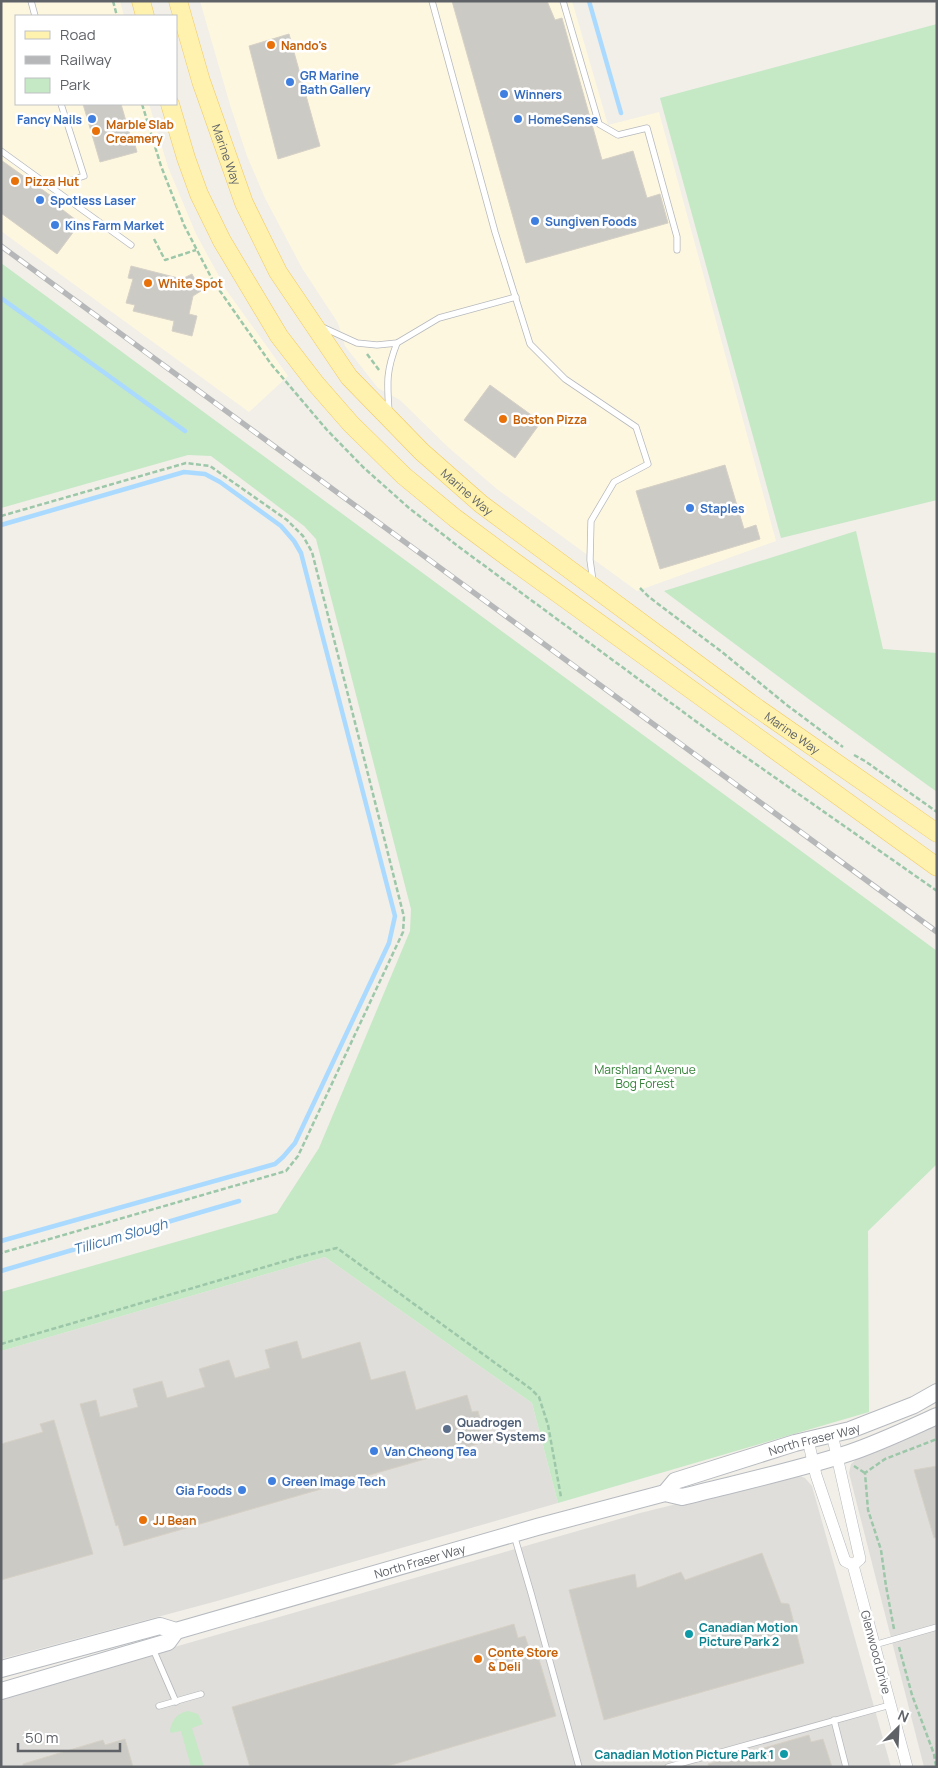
<svg xmlns="http://www.w3.org/2000/svg" width="938" height="1768" viewBox="0 0 938 1768" font-family="Manrope,sans-serif">
	<rect width="100%" height="100%" fill="#f1efe8"/>
	<g fill="#fef7e0">
		<path d="M 1,1 L 120,1 L 124,16 L 16,16 L 16,104 L 149,104 L 168,167 L 196,234 L 227,291 L 288,376 L 249,412 L 1,231 Z"/>
		<path d="M 200,1 L 572,1 L 608,125 L 659,112 L 776,541 L 637,591 L 497,489 L 448,447 L 400,400 L 378,388 L 345,346 L 338,323 L 302,268 L 265,198 L 247,156 L 231,108 Z"/>
	</g>
	<g fill="#e0deda">
		<path d="M 325,1257 L 532,1403 L 558,1503 L 217,1601 L 1,1659 L 1,1351 Z"/>
		<path d="M 937,1424 L 937,1767 L 924,1767 L 849,1473 L 851,1464 L 858,1458 L 918,1434 Z"/>
		<path d="M 790,1476 L 800,1476 L 805,1478 L 812,1486 L 891,1767 L 1,1767 L 1,1697 L 640,1513 Z"/>
	</g>
	<g fill="#c5e8c5">
		<path d="M 937,24 L 937,500 L 781,538 L 660,98 Z"/>
		<path d="M 1,263 L 937,951 L 937,1164 L 868,1231 L 869,1412 L 558,1503 L 532,1403 L 325,1257 L 1,1351 L 1,1292 L 277,1213 L 319,1148 L 410,931 L 411,909 L 316,539 L 304,526 L 211,456 L 188,455 L 1,508 Z"/>
		<path d="M 856,531 L 883,649 L 937,653 L 937,792 L 810,700 L 664,591 Z"/>
		<path d="M 188,1711 L 198,1714 L 203,1724 L 192,1728 L 204,1767 L 191,1767 L 181,1731 L 171,1733 L 170,1731 C 171,1721 177,1713 188,1711 Z"/>
	</g>
	<g fill="none" stroke-linecap="round" stroke-linejoin="round">
		<g stroke="#aadaff" stroke-width="4.5">
			<path d="M 589,1 L 621,113"/>
			<path d="M 1,298 L 185,431"/>
			<path d="M 1,525 L 184,472 L 205,474 L 220,482 L 281,526 L 294,541 L 301,553 L 395,916 L 389,943 L 295,1143 L 283,1157 L 275,1164 L 1,1241"/>
			<path d="M 1,1271 L 239,1201"/>
		</g>
	</g>
	<g fill="#cccac5" stroke="#d6d1c6">
		<path d="M 452,1 L 547,1 L 555,20 L 562,18 L 602,160 L 633,151 L 647,198 L 660,194 L 668,223 L 526,263 Z"/>
		<path d="M 289,34 L 320,146 L 278,159 L 249,46 Z"/>
		<path d="M 83,104 L 121,104 L 132,142 L 134,141 L 137,152 L 100,162 Z"/>
		<path d="M 1,160 L 61,203 L 59,207 L 80,223 L 57,254 L 1,213 Z"/>
		<path d="M 131,266 L 182,279 L 192,274 L 201,291 L 193,296 L 189,314 L 197,316 L 192,336 L 172,331 L 174,321 L 133,311 L 135,305 L 126,303 L 133,279 L 128,278 Z"/>
		<path d="M 490,385 L 541,422 L 515,458 L 464,420 Z"/>
		<path d="M 725,465 L 744,529 L 756,525 L 760,539 L 660,569 L 636,491 Z"/>
		<path d="M 297,1341 L 302,1359 L 360,1342 L 371,1380 L 405,1371 L 416,1410 L 467,1395 L 472,1412 L 478,1411 L 481,1422 L 478,1423 L 484,1442 L 124,1546 L 118,1525 L 116,1526 L 80,1404 L 96,1400 L 100,1417 L 138,1407 L 133,1389 L 162,1381 L 167,1398 L 205,1387 L 199,1369 L 229,1360 L 235,1378 L 270,1368 L 265,1350 Z"/>
		<path d="M 54,1420 L 93,1554 L 1,1580 L 1,1444 L 43,1432 L 40,1424 Z"/>
		<path d="M 937,1466 L 937,1537 L 934,1538 L 914,1470 Z"/>
		<path d="M 762,1553 L 781,1603 L 789,1604 L 804,1663 L 604,1720 L 569,1590 L 635,1574 L 637,1588 L 681,1572 L 685,1580 Z"/>
		<path d="M 514,1624 L 518,1638 L 525,1636 L 529,1648 L 535,1646 L 556,1716 L 385,1767 L 250,1767 L 232,1707 Z"/>
		<path d="M 809,1735 L 811,1742 L 823,1739 L 832,1767 L 709,1767 L 708,1764 Z"/>
		<path d="M 125,1739 L 133,1767 L 23,1767 L 23,1764 L 103,1740 L 105,1745 Z"/>
	</g>
	<g fill="none" stroke-linecap="round" stroke-linejoin="round">
		<g stroke="#b5b8bc" stroke-width="7">
			<g id="lane">
				<path d="M 31,1 L 35,16"/>
				<path d="M 432,1 L 495,232 L 530,344 L 565,379 L 636,427 L 648,464 L 614,482 L 591,521 L 590,560 L 593,581"/>
				<path d="M 563,1 L 599,124 L 618,135 L 647,128 L 677,237 L 677,250"/>
				<path d="M 1,151 L 131,245"/>
				<path d="M 51,187 L 84,176 L 61,104"/>
				<path d="M 322,327 L 357,343 L 377,345 L 397,343 L 439,318 L 516,297"/>
				<path d="M 389,412 C 387,382 386,371 397,343"/>
				<path d="M 514,1535 L 531,1593 L 579,1767"/>
				<path d="M 874,1645 L 937,1627"/>
				<path d="M 153,1649 L 176,1702"/>
				<path d="M 159,1706 L 201,1694"/>
				<path d="M 834,1720 L 846,1767"/>
				<path d="M 668,1767 L 890,1705"/>
			</g>
		</g>
		<g stroke="#b5b8bc" stroke-width="12">
			<g id="street">
				<path d="M 832,1434 L 860,1559 L 853,1565"/>
				<path d="M 808,1440 L 816,1475 L 845,1561 L 853,1565"/>
				<path d="M 853,1565 L 907,1767"/>
			</g>
		</g>
		<g stroke="#b6babf" stroke-width="18">
			<g id="secondary">
				<path id="s1" d="M 665,1493 L 675,1481 L 795,1443 L 850,1430 L 914,1405 L 937,1392"/>
				<path id="s2" d="M 1,1669 L 160,1626 L 176,1631 L 537,1527 L 665,1493 L 682,1497 C 737,1483 794,1471 849,1453 C 879,1443 908,1429 937,1416"/>
				<path d="M 1,1691 L 168,1642 L 176,1631"/>
			</g>
		</g>
		<g stroke="#f2c960" stroke-width="19">
			<g id="primary">
				<path d="M 141,1 L 145,16"/>
				<path id="s3" d="M 178,1 L 201,81 L 244,203 L 278,272 L 349,377 L 422,452 L 481,504 L 750,703 L 937,833"/>
				<path d="M 170,104 L 186,158 L 199,194 L 222,241 L 279,336 L 316,384 L 351,424 L 404,476 L 455,518 L 513,561 L 937,867"/>
			</g>
		</g>
		<g stroke="#9cc7a9" stroke-width="2.5" stroke-dasharray="5 2.5" stroke-linecap="butt">
			<path d="M 113,1 L 117,16"/>
			<path d="M 142,104 L 161,166 L 184,225 L 213,281 L 271,364 L 327,430 L 363,467 L 409,508 L 459,547 L 720,739 L 937,891"/>
			<path d="M 154,239 L 165,260 L 196,250"/>
			<path d="M 367,354 L 379,370"/>
			<path d="M 1,516 L 186,463 L 210,466 L 287,520 L 303,536 L 312,552 L 404,917 L 403,932 L 298,1156 L 286,1171 L 1,1253"/>
			<path d="M 640,588 L 649,597 L 722,652 L 788,706 L 843,747"/>
			<path d="M 854,755 L 865,761 L 937,812"/>
			<path d="M 1,1344 L 299,1257 L 337,1248 L 531,1389 L 539,1397 L 548,1425 L 561,1497"/>
			<path d="M 854,1466 L 865,1473"/>
			<path d="M 894,1629 L 886,1586 L 881,1550 L 868,1510 L 865,1473 L 885,1459 L 937,1439"/>
			<path d="M 899,1647 L 912,1695 L 934,1754 L 936,1767"/>
		</g>
		<use href="#lane" stroke="#fff" stroke-width="5.5"/>
		<use href="#street" stroke="#fff" stroke-width="11"/>
		<use href="#secondary" stroke="#fff" stroke-width="16"/>
		<use href="#primary" stroke="#fff2af" stroke-width="18"/>
		<g stroke="#b6b7b8" stroke-width="5.5">
			<path id="rail" d="M 1,246 L 937,932"/>
		</g>
		<use href="#rail" stroke="#fff" stroke-width="4" stroke-dasharray="11" stroke-linecap="butt"/>
	</g>
	<g fill="#e8710a" stroke="#fff" stroke-width="2">
		<circle cx="271" cy="45" r="5"/>
		<circle cx="96" cy="131" r="5"/>
		<circle cx="15" cy="181" r="5"/>
		<circle cx="148" cy="283" r="5"/>
		<circle cx="503" cy="419" r="5"/>
		<circle cx="143" cy="1520" r="5"/>
		<circle cx="478" cy="1659" r="5"/>
	</g>
	<g fill="#3f7fe0" stroke="#fff" stroke-width="2">
		<circle cx="290" cy="82" r="5"/>
		<circle cx="504" cy="94" r="5"/>
		<circle cx="92" cy="119" r="5"/>
		<circle cx="518" cy="119" r="5"/>
		<circle cx="40" cy="200" r="5"/>
		<circle cx="535" cy="221" r="5"/>
		<circle cx="55" cy="225" r="5"/>
		<circle cx="690" cy="508" r="5"/>
		<circle cx="374" cy="1451" r="5"/>
		<circle cx="272" cy="1481" r="5"/>
		<circle cx="242" cy="1490" r="5"/>
	</g>
	<circle fill="#5c6f8a" stroke="#fff" stroke-width="2" cx="447" cy="1429" r="5"/>
	<g fill="#0f9aa8" stroke="#fff" stroke-width="2">
		<circle cx="689" cy="1634" r="5"/>
		<circle cx="784" cy="1754" r="5"/>
	</g>
	<g text-anchor="middle" dominant-baseline="central" stroke-width="5" stroke-linejoin="round" paint-order="stroke">
		<g font-size="12" font-weight="bold" fill="#c56008" stroke="#fff" text-anchor="start">
			<text x="281" y="45">Nando's</text>
			<text x="106" y="124">Marble Slab<tspan x="106" dy="14">Creamery</tspan></text>
			<text x="25" y="181">Pizza Hut</text>
			<text x="158" y="283">White Spot</text>
			<text x="513" y="419">Boston Pizza</text>
			<text x="153" y="1520">JJ Bean</text>
			<text x="488" y="1652">Conte Store<tspan x="488" dy="14">&amp; Deli</tspan></text>
		</g>
		<g font-size="12" font-weight="bold" fill="#366cbe" stroke="#fff" text-anchor="start">
			<text x="300" y="75">GR Marine<tspan x="300" dy="14">Bath Gallery</tspan></text>
			<text x="514" y="94">Winners</text>
			<text x="82" y="119" text-anchor="end">Fancy Nails</text>
			<text x="528" y="119">HomeSense</text>
			<text x="50" y="200">Spotless Laser</text>
			<text x="545" y="221">Sungiven Foods</text>
			<text x="65" y="225">Kins Farm Market</text>
			<text x="700" y="508">Staples</text>
			<text x="384" y="1451">Van Cheong Tea</text>
			<text x="282" y="1481">Green Image Tech</text>
			<text x="232" y="1490" text-anchor="end">Gia Foods</text>
		</g>
		<g font-size="12" fill="#5f6368" stroke="#fff">
			<text stroke="none"><textPath href="#s3" startOffset="161">Marine Way</textPath></text>
			<text stroke="none"><textPath href="#s3" startOffset="581">Marine Way</textPath></text>
			<text stroke="none"><textPath href="#s3" startOffset="986">Marine Way</textPath></text>
			<text stroke="none"><textPath href="#s1" startOffset="161">North Fraser Way</textPath></text>
			<text stroke="none"><textPath href="#s2" startOffset="435">North Fraser Way</textPath></text>
			<text transform="translate(876 1652) rotate(75)">Glenwood Drive</text>
		</g>
		<g font-size="12" fill="#348238" stroke="#fff">
			<text x="645" y="1069">Marshland Avenue<tspan x="645" dy="14">Bog Forest</tspan></text>
		</g>
		<g font-size="12" font-weight="bold" fill="#4e5e75" stroke="#fff" text-anchor="start">
			<text x="457" y="1422">Quadrogen<tspan x="457" dy="14">Power Systems</tspan></text>
		</g>
		<g font-size="12" font-weight="bold" fill="#0d838f" stroke="#fff" text-anchor="start">
			<text x="699" y="1627">Canadian Motion<tspan x="699" dy="14">Picture Park 2</tspan></text>
			<text x="774" y="1754" text-anchor="end">Canadian Motion Picture Park 1</text>
		</g>
		<g font-size="14" font-style="italic" fill="#4174aa" stroke="#fff">
			<text transform="translate(120 1236) rotate(-16)">Tillicum Slough</text>
		</g>
	</g>
	<rect width="938" height="1768" fill="none" stroke="#5f6368" stroke-width="5"/>
	<rect x="15" y="15" width="162" height="90" fill="#ffffff" stroke="#bfc1c3"/>
	<rect x="25" y="31" width="25" height="8" fill="#fff2af" stroke="#bfc1c3"/>
	<text x="60" y="40" font-size="15" fill="#5f6368">Road</text>
	<rect x="25" y="56" width="25" height="8" fill="#b6b7b8" stroke="#bfc1c3"/>
	<text x="60" y="65" font-size="15" fill="#5f6368">Railway</text>
	<rect x="25" y="78" width="25" height="15" fill="#c5e8c5" stroke="#bfc1c3"/>
	<text x="60" y="90" font-size="15" fill="#5f6368">Park</text>
	<g transform="translate(898 1728) rotate(24)" stroke="#ffffff" stroke-width="4" paint-order="stroke">
	<path d="M0-4L9 19L0 12L-9 19Z" fill="#5f6368"/>
	<text y="-8" font-size="14" font-weight="bold" text-anchor="middle" fill="#5f6368">N</text>
	</g>
	<path d="M18 1743v8h102v-8" fill="none" stroke="#5f6368" stroke-width="2.5"/>
	<text x="25" y="1743" font-size="15" fill="#5f6368" stroke="#ffffff" stroke-width="4" paint-order="stroke">50 m</text>
</svg>
